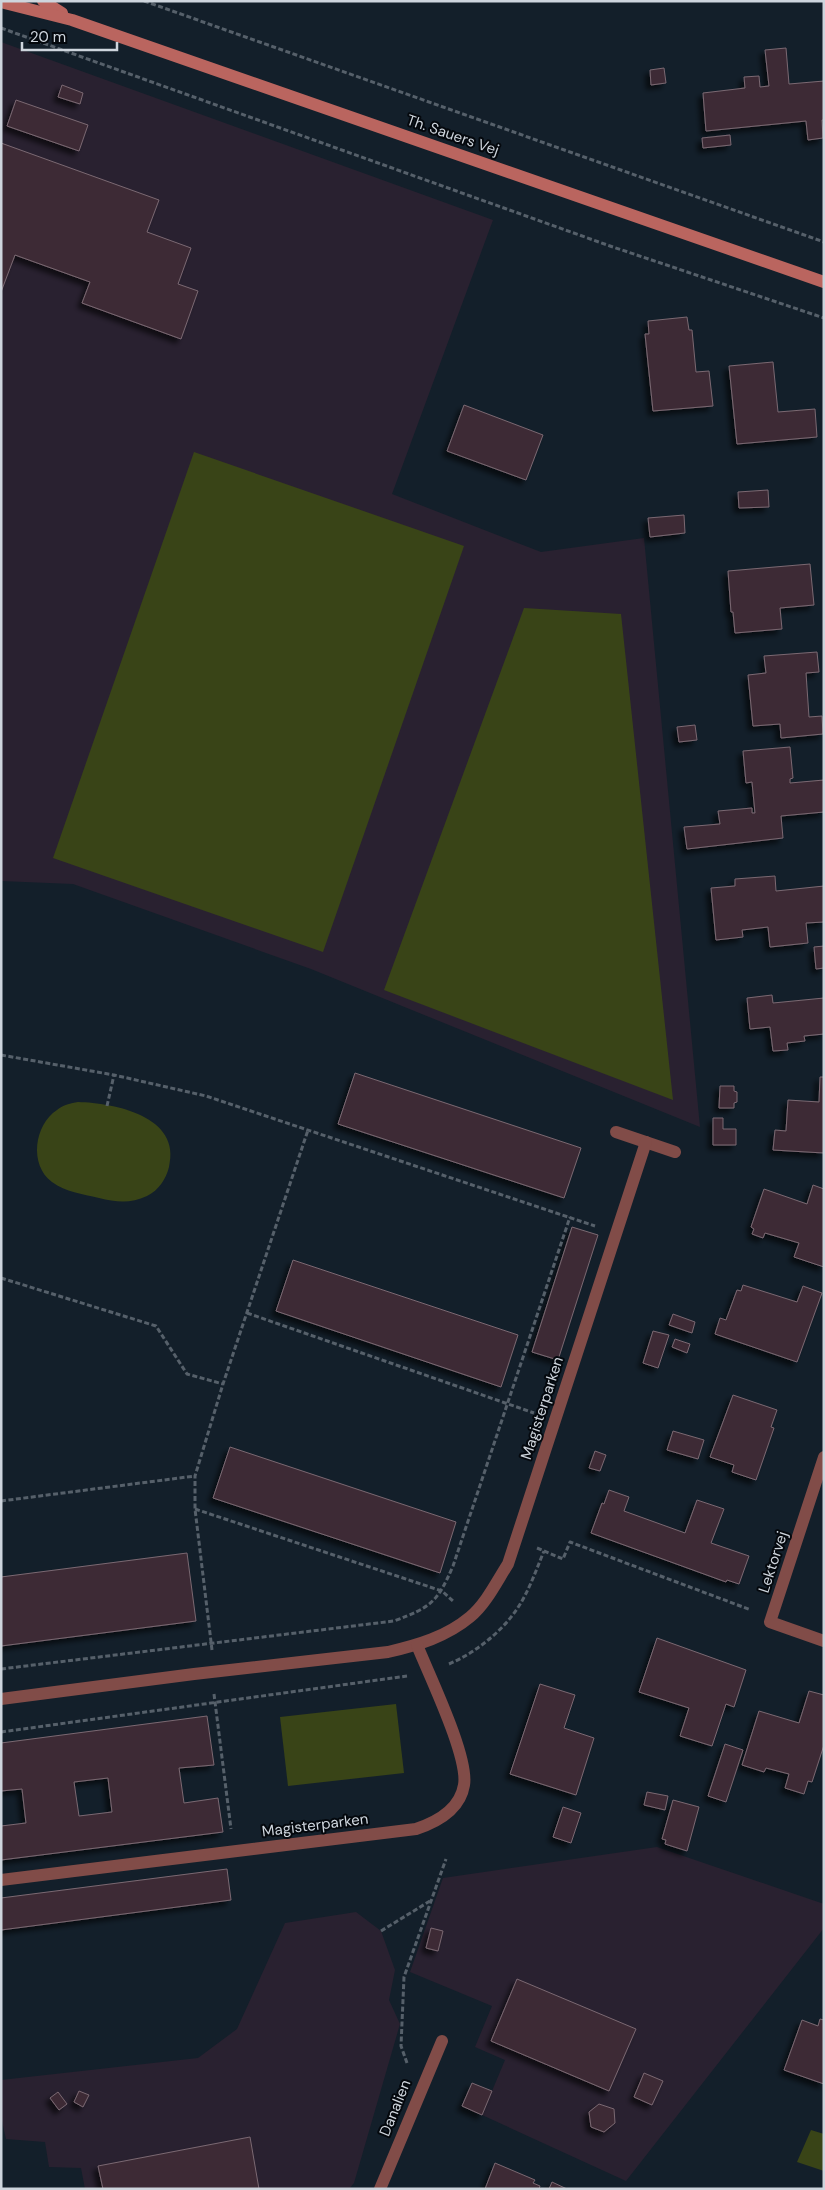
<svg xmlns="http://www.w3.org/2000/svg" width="825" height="2190" viewBox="0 0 825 2190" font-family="'DM Sans',sans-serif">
	<defs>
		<filter id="shadow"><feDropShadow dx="-4.5" dy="4.5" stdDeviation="2.5" flood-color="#0009"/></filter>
	</defs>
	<rect width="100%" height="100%" fill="#131f2a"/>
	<g fill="#292130">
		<path d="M 1,42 L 493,220 L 392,494 L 541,552 L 644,538 L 700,1127 L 311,969 L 73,884 L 1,881 Z"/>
		<path d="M 657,1847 L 824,1904 L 824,1928 L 626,2181 L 482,2115 L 505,2060 L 475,2047 L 492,2006 L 410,1972 L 443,1878 Z"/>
		<path d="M 356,1912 L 381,1931 L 395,1970 L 389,2000 L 400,2024 L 354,2183 L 349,2189 L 85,2189 L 81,2168 L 49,2167 L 45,2142 L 6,2139 L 1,2117 L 1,2080 L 198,2058 L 237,2029 L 285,1923 Z"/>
	</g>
	<g fill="#394417">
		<path d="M 194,452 L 464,546 L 323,952 L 53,858 Z"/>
		<path d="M 524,608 L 621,614 L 673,1100 L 384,990 Z"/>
		<path d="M 78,1102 C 114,1103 182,1116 169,1167 C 166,1179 159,1190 147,1196 C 130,1204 116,1202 99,1198 C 82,1194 66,1192 52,1182 C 29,1165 34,1125 57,1110 C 63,1105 71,1103 78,1102 Z"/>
		<path d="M 396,1704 L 404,1773 L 288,1786 L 280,1717 Z"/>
		<path d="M 811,2130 L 824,2134 L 824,2171 L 797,2162 Z"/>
	</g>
	<g fill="#3c2c35" stroke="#7b6872" fill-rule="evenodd" filter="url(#shadow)">
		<path d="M 786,48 L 789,84 L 824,81 L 824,120 L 822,120 L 823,138 L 808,140 L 806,121 L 706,131 L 703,93 L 745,88 L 744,77 L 759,76 L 760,87 L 769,86 L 765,50 Z"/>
		<path d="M 664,68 L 666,83 L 651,85 L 650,70 Z"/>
		<path d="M 62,85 L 83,93 L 80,104 L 58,97 Z"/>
		<path d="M 16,100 L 88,125 L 79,151 L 7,126 Z"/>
		<path d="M 730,135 L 731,145 L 703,148 L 702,138 Z"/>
		<path d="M 1,143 L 159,200 L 147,232 L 191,248 L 178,284 L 198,291 L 181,339 L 82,303 L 90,282 L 15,255 L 1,292 Z"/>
		<path d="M 687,317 L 689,330 L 692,330 L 696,372 L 709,371 L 713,406 L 653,411 L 645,334 L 649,334 L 648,321 Z"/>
		<path d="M 773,362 L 778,412 L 815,409 L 817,437 L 737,444 L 729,366 Z"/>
		<path d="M 464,405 L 543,435 L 526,480 L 447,451 Z"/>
		<path d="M 768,490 L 769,507 L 739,508 L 738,492 Z"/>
		<path d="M 684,515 L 685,533 L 650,537 L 648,518 Z"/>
		<path d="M 810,564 L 814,605 L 780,608 L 782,629 L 735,633 L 733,612 L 731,612 L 728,571 Z"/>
		<path d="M 817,652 L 819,672 L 806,673 L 809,717 L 822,716 L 823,734 L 781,738 L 780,724 L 753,726 L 748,675 L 766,673 L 764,656 Z"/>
		<path d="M 695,725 L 697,740 L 679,742 L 677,727 Z"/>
		<path d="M 790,747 L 793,778 L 790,779 L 790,783 L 824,780 L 824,812 L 781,816 L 783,838 L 687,849 L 684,827 L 720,824 L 718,811 L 752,808 L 752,813 L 755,813 L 752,782 L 746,783 L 743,751 Z"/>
		<path d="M 775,876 L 776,891 L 824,886 L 824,922 L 806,923 L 808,943 L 770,947 L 768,927 L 742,930 L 743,937 L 716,940 L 711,888 L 735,886 L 735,879 Z"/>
		<path d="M 824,946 L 824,968 L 816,969 L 814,947 Z"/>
		<path d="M 772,995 L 773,1003 L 824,998 L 824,1034 L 804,1036 L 805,1041 L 787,1043 L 788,1050 L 773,1051 L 770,1027 L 750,1029 L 747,998 Z"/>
		<path d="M 355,1073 L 581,1148 L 564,1198 L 338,1124 Z"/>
		<path d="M 820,1077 L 824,1077 L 824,1153 L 773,1150 L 775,1130 L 786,1131 L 788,1100 L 819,1102 Z"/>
		<path d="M 720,1086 L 734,1086 L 734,1091 L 737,1092 L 737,1102 L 734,1103 L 734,1108 L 719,1108 Z"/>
		<path d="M 713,1118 L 723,1118 L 723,1129 L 736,1129 L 736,1145 L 713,1145 Z"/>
		<path d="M 813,1185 L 824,1189 L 824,1267 L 794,1257 L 799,1243 L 765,1233 L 763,1238 L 752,1234 L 754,1229 L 751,1227 L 764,1189 L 807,1204 Z"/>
		<path d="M 572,1227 L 598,1235 L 558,1360 L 532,1352 Z"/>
		<path d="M 293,1260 L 518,1335 L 501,1387 L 276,1311 Z"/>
		<path d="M 743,1285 L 797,1302 L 803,1286 L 822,1293 L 797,1362 L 715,1334 L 720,1318 L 726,1320 L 737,1290 L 741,1291 Z"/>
		<path d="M 673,1314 L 695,1322 L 692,1333 L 669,1325 Z"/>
		<path d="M 653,1331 L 669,1335 L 658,1368 L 643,1363 Z"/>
		<path d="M 675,1339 L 690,1344 L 687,1353 L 672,1347 Z"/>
		<path d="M 733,1395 L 777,1410 L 771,1427 L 774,1428 L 756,1480 L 732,1472 L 734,1465 L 710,1457 Z"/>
		<path d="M 673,1431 L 704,1440 L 698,1459 L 667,1450 Z"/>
		<path d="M 230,1447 L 456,1522 L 440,1573 L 213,1498 Z"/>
		<path d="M 595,1451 L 606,1455 L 600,1471 L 589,1468 Z"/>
		<path d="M 609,1490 L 629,1497 L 624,1511 L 685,1533 L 697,1500 L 724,1509 L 711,1543 L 749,1556 L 739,1584 L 727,1580 L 726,1582 L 591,1533 L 602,1503 L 604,1504 Z"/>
		<path d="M 187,1553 L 196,1621 L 1,1646 L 1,1577 Z"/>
		<path d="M 657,1638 L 746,1670 L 734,1707 L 726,1704 L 712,1746 L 680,1736 L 689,1708 L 639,1692 Z"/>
		<path d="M 540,1684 L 575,1695 L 564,1728 L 594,1738 L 576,1795 L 510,1774 Z"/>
		<path d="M 809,1691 L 824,1695 L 824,1745 L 812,1782 L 808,1781 L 804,1794 L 785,1788 L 789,1774 L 766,1768 L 764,1772 L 742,1765 L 759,1711 L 799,1723 Z"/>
		<path d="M 207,1716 L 214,1765 L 179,1768 L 184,1803 L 218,1798 L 223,1832 L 1,1860 L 1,1826 L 26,1823 L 22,1789 L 1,1791 L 1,1743 ZM 108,1778 L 112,1812 L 79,1816 L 74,1782 Z"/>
		<path d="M 725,1744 L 743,1750 L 726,1802 L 708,1796 Z"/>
		<path d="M 647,1792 L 668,1796 L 665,1810 L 644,1805 Z"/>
		<path d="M 673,1800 L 699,1807 L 687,1851 L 665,1844 L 666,1840 L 662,1839 Z"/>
		<path d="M 563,1807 L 581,1813 L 571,1843 L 553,1837 Z"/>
		<path d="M 227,1869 L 231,1900 L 1,1930 L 1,1898 Z"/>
		<path d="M 431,1928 L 443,1931 L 438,1951 L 426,1948 Z"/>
		<path d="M 517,1979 L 636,2029 L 609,2091 L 491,2041 Z"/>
		<path d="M 820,2019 L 824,2020 L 824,2084 L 784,2070 L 802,2020 L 818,2026 Z"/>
		<path d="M 644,2073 L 663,2081 L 652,2105 L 634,2097 Z"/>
		<path d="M 472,2083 L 492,2091 L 482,2115 L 462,2106 Z"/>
		<path d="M 79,2091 L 89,2095 L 83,2107 L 74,2102 Z"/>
		<path d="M 58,2092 L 67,2104 L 59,2110 L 50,2098 Z"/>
		<path d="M 599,2104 L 614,2109 L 615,2123 L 604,2132 L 591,2127 L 589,2112 Z"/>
		<path d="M 250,2137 L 259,2189 L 103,2189 L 98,2166 Z"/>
		<path d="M 495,2163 L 535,2180 L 533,2183 L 540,2186 L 539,2189 L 485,2189 Z"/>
		<path d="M 552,2182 L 567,2189 L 549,2189 Z"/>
	</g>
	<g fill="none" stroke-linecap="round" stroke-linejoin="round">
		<g stroke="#56606a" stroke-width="3" stroke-dasharray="5 2.5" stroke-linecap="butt">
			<path d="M 144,1 L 824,242"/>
			<path d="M 1,28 L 610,246 L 824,318"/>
			<path d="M 1,1055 L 114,1075 L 206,1096 L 595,1226"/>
			<path d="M 107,1106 L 114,1075"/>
			<path d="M 1,1278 L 156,1326 L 187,1374 L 223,1384"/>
			<path d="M 247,1313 L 534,1413"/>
			<path d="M 1,1501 L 195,1476"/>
			<path d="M 195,1509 L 442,1591 L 454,1602"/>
			<path d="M 537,1548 L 563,1559 L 570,1542 L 751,1610"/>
			<path d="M 212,1650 L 195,1509 L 195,1476 L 223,1384 L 308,1130"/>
			<path d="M 449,1664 C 477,1652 506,1629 522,1601 C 531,1585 537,1568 544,1551"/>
			<path d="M 1,1669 L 394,1621 C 431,1607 437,1603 453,1566 L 570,1217"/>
			<path d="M 214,1694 L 231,1829"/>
			<path d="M 1,1732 L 407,1676"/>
			<path d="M 381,1931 L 430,1901"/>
			<path d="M 407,2063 L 401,2046 L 404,1977 L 446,1859"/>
		</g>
		<g stroke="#814c48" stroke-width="12">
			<path d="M 616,1132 L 675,1152"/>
			<path d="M 824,1457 L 770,1622 L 824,1641"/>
			<path d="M 1,1699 L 194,1674 L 388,1652 C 418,1645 446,1637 470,1617 C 486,1604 497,1581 508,1564 L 646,1142"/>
			<path d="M 1,1880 L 416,1829 C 437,1822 460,1810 464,1785 C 469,1757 429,1675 417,1645"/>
			<path d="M 380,2189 L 442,2041"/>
		</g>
		<g stroke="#ba655f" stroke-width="12">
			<path d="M 43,1 L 62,13"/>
			<path d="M 1,2 L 72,20 L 824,282"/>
		</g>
	</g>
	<g text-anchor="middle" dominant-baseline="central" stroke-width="4" stroke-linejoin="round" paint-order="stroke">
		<g font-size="15" fill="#ced5dd" stroke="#04080d">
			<text transform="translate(453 135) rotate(19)">Th. Sauers Vej</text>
			<text transform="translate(542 1408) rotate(-72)">Magisterparken</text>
			<text transform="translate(773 1562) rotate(-72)">Lektorvej</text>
			<text transform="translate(315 1825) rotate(-7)">Magisterparken</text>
			<text transform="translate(395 2108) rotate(-68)">Danalien</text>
		</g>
	</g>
	<rect width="825" height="2190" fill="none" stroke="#ced5dd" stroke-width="5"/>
	<path d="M22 42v8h95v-8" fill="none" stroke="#ced5dd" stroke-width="2.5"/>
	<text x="30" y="42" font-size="15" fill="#ced5dd" stroke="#04080d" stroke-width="4" paint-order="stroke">20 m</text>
</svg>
